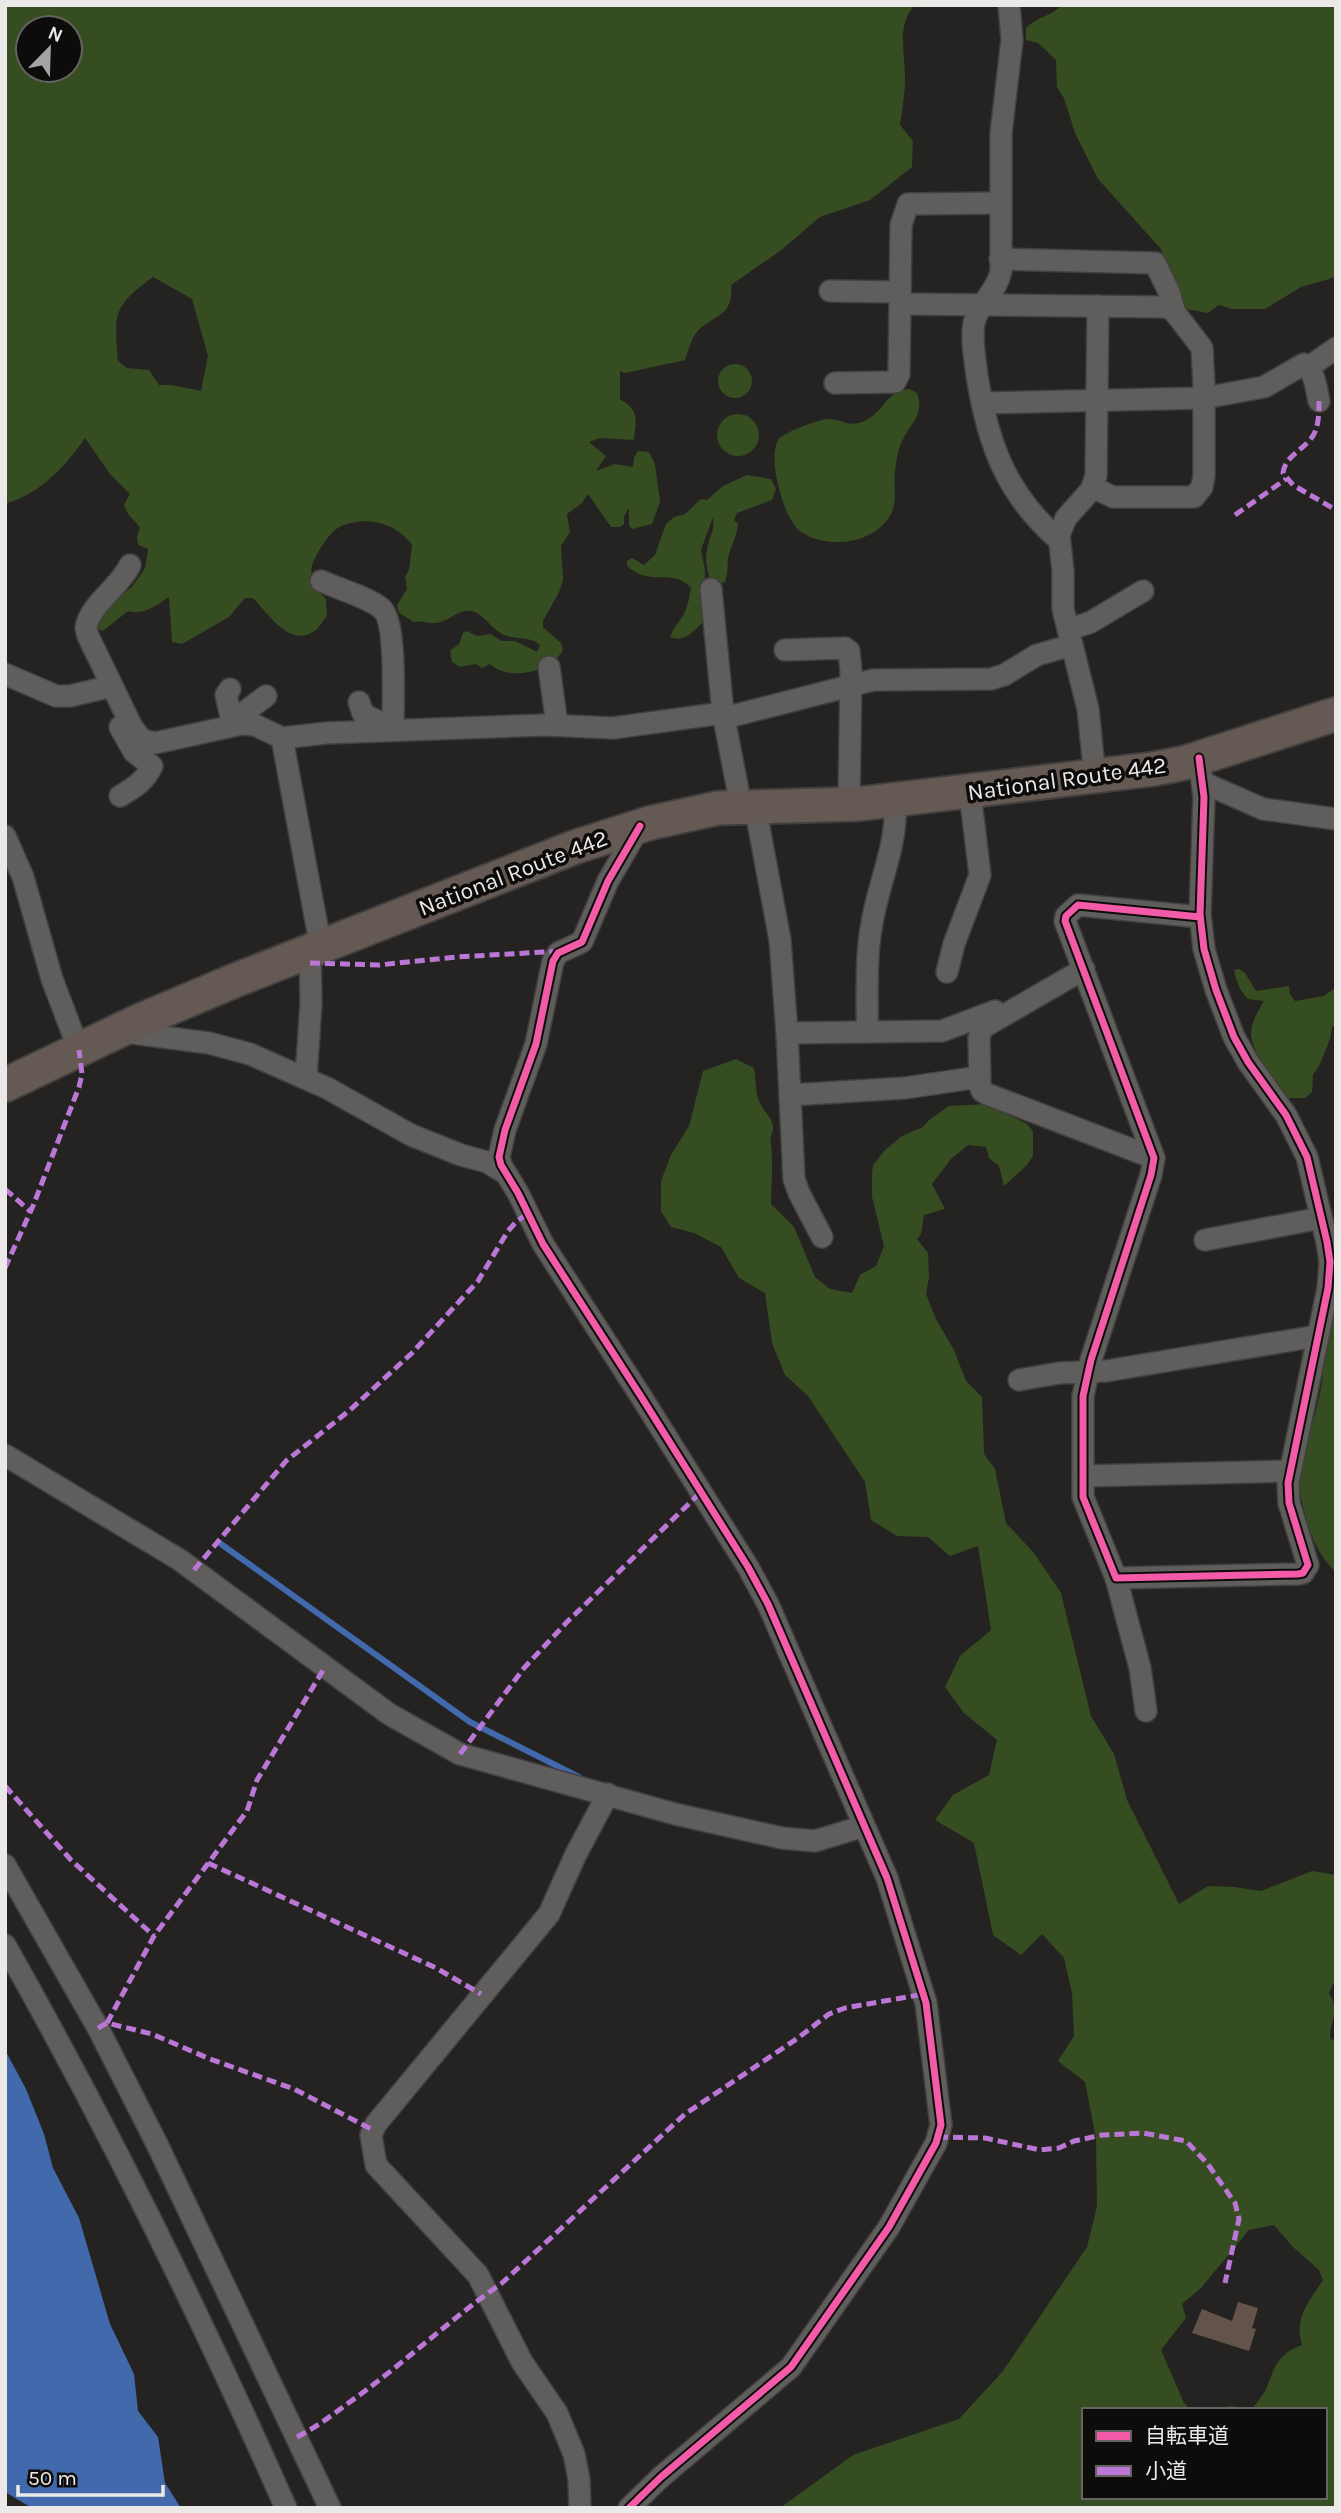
<svg xmlns="http://www.w3.org/2000/svg" width="1341" height="2513" viewBox="0 0 1341 2513" font-family="Karla,'Noto Sans JP',sans-serif">
	<rect width="100%" height="100%" fill="#242322"/>
	<g fill="#364c21" fill-rule="evenodd">
		<path d="M 5,5 L 915,5 C 895,26 906,54 905,80 C 905,95 902,110 900,125 L 913,141 L 912,167 L 870,200 L 820,217 L 780,251 L 731,285 C 735,318 710,315 696,333 C 691,340 688,352 685,360 L 625,373 L 620,371 L 620,399 C 640,411 636,419 634,440 L 600,438 L 589,442 L 606,456 L 596,471 L 615,464 L 633,467 L 634,457 L 638,451 L 649,452 L 655,464 L 660,502 L 652,524 L 632,529 L 629,526 L 629,508 L 624,516 L 624,524 L 620,527 L 611,527 L 588,494 L 582,503 L 567,514 L 570,532 L 561,546 L 563,580 L 559,592 L 543,621 L 543,627 L 561,643 L 563,650 C 551,672 509,682 490,664 L 482,668 L 476,664 L 460,667 L 452,662 L 450,651 L 459,644 L 463,633 L 467,631 L 477,636 L 490,634 L 502,641 L 515,641 L 537,652 L 540,645 C 530,636 516,640 504,635 C 493,630 487,619 477,613 C 461,605 450,622 436,623 C 428,624 422,620 414,622 L 399,613 L 397,605 L 407,589 L 405,577 L 409,570 L 412,545 C 397,523 363,514 338,528 C 329,533 317,553 313,563 C 310,569 312,578 312,585 L 326,599 L 327,616 C 323,620 320,626 317,629 C 291,651 269,614 253,598 L 245,598 L 229,617 L 182,644 L 172,642 L 169,597 C 157,605 143,616 128,611 L 103,631 L 96,628 L 95,625 L 109,605 L 132,587 L 145,568 L 148,549 L 138,545 L 137,537 L 140,527 L 128,514 L 124,505 L 130,494 L 110,474 L 85,438 C 65,467 41,493 5,504 ZM 28,28 L 70,28 L 70,70 L 28,70 ZM 153,277 L 192,299 L 208,356 L 201,391 L 171,385 L 159,385 L 149,370 L 127,368 L 118,361 C 114,311 113,307 153,277 Z"/>
		<path d="M 1061,5 L 1336,5 L 1336,277 L 1301,287 L 1265,309 L 1232,309 L 1219,305 L 1208,313 L 1180,308 L 1161,249 L 1098,179 L 1075,133 L 1064,98 L 1057,87 L 1056,60 L 1038,43 L 1026,40 L 1026,28 C 1038,16 1053,16 1061,5 Z"/>
		<circle cx="735" cy="381" r="17"/>
		<path d="M 909,389 L 917,393 C 925,415 911,422 902,441 C 898,450 896,462 895,472 C 893,486 898,500 891,514 C 875,544 828,550 801,532 C 784,521 766,456 779,439 C 785,432 819,419 828,419 C 841,419 850,428 864,421 C 885,412 885,391 909,389 Z"/>
		<circle cx="738" cy="435" r="21"/>
		<path d="M 747,475 L 771,479 L 776,489 L 772,500 L 737,513 L 734,520 L 738,524 C 737,539 730,546 728,559 C 727,568 728,573 725,582 L 712,586 C 709,575 704,562 707,550 C 709,535 715,533 713,517 L 701,550 L 705,571 L 703,622 C 693,632 684,643 670,637 C 673,628 677,625 682,617 C 688,608 689,598 691,588 C 672,567 652,588 627,566 L 627,561 L 632,558 L 644,565 L 655,555 L 666,524 L 674,517 L 685,514 L 701,499 L 707,500 L 723,486 Z"/>
		<path d="M 1239,969 L 1245,973 L 1256,991 L 1289,986 L 1290,994 L 1295,1001 L 1324,996 L 1336,987 L 1336,1024 L 1332,1027 L 1330,1039 L 1320,1064 L 1313,1075 L 1312,1092 L 1305,1098 L 1287,1098 C 1276,1083 1251,1052 1251,1033 C 1252,1021 1258,1011 1264,1001 L 1248,999 C 1239,990 1237,983 1234,970 Z"/>
		<path d="M 736,1059 L 754,1068 C 756,1078 755,1094 760,1103 C 766,1116 779,1121 770,1138 C 774,1158 771,1182 771,1204 L 794,1227 L 815,1277 L 830,1289 L 852,1293 L 860,1275 L 876,1266 L 884,1246 L 872,1197 L 872,1176 L 873,1165 L 885,1150 L 902,1136 L 923,1127 L 929,1120 L 949,1106 L 987,1104 L 1027,1124 L 1033,1131 L 1033,1156 L 1027,1165 L 1004,1186 L 999,1166 L 989,1158 L 986,1147 L 968,1145 L 951,1159 L 932,1184 L 945,1209 L 924,1215 L 921,1234 L 917,1239 L 928,1253 L 929,1277 L 926,1294 L 936,1319 L 954,1350 L 966,1381 L 982,1397 L 984,1454 L 995,1469 L 1006,1523 L 1034,1553 L 1061,1593 L 1091,1716 L 1114,1754 L 1127,1800 L 1179,1904 L 1208,1886 L 1234,1887 L 1261,1891 L 1312,1871 L 1336,1875 L 1336,1978 L 1329,1993 C 1341,2012 1330,2018 1330,2038 L 1336,2043 L 1336,2508 L 780,2508 L 853,2455 L 959,2419 L 1003,2371 L 1087,2247 L 1097,2206 L 1096,2139 L 1085,2082 L 1058,2061 L 1074,2036 L 1072,1993 L 1064,1958 L 1042,1934 L 1021,1955 L 993,1935 L 974,1843 L 935,1820 L 953,1795 L 989,1775 L 997,1740 L 964,1713 L 945,1687 L 960,1656 L 991,1630 L 978,1546 L 950,1556 L 928,1537 L 897,1536 L 871,1520 L 865,1482 L 808,1396 L 785,1375 L 772,1343 L 765,1293 L 739,1278 L 721,1247 L 694,1233 L 671,1227 L 661,1211 L 661,1181 L 671,1155 L 689,1126 L 703,1071 ZM 1274,2225 L 1292,2246 L 1319,2270 L 1323,2280 C 1308,2303 1294,2318 1302,2345 C 1275,2355 1275,2369 1265,2391 C 1262,2397 1256,2403 1252,2409 L 1230,2406 L 1221,2410 L 1325,2410 L 1325,2497 L 1084,2497 L 1084,2410 L 1191,2410 L 1184,2403 L 1161,2350 L 1186,2318 L 1182,2304 L 1201,2288 L 1249,2230 Z"/>
		<path d="M 1336,1310 L 1336,1572 C 1321,1559 1312,1540 1307,1521 C 1305,1511 1300,1499 1300,1489 C 1300,1455 1315,1422 1321,1388 C 1326,1360 1318,1337 1336,1310 Z"/>
	</g>
	<path fill="#4269ab" d="M 5,2050 L 26,2089 L 44,2134 L 53,2168 L 79,2218 L 110,2324 L 134,2374 L 138,2411 L 158,2437 L 165,2483 L 181,2508 L 32,2508 L 5,2492 Z"/>
	<g fill="none" stroke-linecap="round" stroke-linejoin="round">
		<path stroke="#4269ab" stroke-width="6" d="M 221,1544 L 470,1722 L 579,1777"/>
	</g>
	<path fill="#64534a" d="M 1238,2302 L 1258,2308 L 1252,2328 L 1256,2329 L 1249,2351 L 1192,2333 L 1202,2309 L 1232,2321 Z"/>
	<g fill="none" stroke-linecap="round" stroke-linejoin="round">
		<g stroke="#41403f" stroke-width="24">
			<g id="minor">
				<path d="M 1009,5 L 1012,40 L 1001,133 L 1001,271 C 997,292 978,304 974,323 C 971,339 975,359 977,376 C 988,444 1006,494 1059,540"/>
				<path d="M 1000,259 L 1155,263 L 1169,292 L 1175,313"/>
				<path d="M 830,291 L 900,292"/>
				<path d="M 900,304 L 1166,307 L 1173,310 L 1202,348 L 1204,386 L 1204,476 L 1202,487 L 1194,497 L 1113,497 L 1092,487"/>
				<path d="M 1309,367 L 1336,348"/>
				<path d="M 835,383 L 895,382 L 899,374 L 901,225 L 908,204 L 1000,203"/>
				<path d="M 982,403 L 1204,398 L 1264,387 L 1304,364 C 1315,370 1316,389 1319,401"/>
				<path d="M 130,565 C 120,587 89,605 86,628 L 88,636 L 132,727 L 142,740 L 155,743 L 242,724 L 255,725 L 282,738 L 321,948"/>
				<path d="M 321,581 C 339,589 367,597 381,608 C 397,620 393,705 393,726"/>
				<path d="M 711,589 L 723,713 L 741,806"/>
				<path d="M 1068,630 L 1091,622 L 1143,591"/>
				<path d="M 785,650 L 845,648 L 849,651 L 851,671 L 849,805"/>
				<path d="M 549,667 L 557,725"/>
				<path d="M 5,674 L 56,696 L 70,696 L 112,686"/>
				<path d="M 230,689 L 226,695 L 233,725"/>
				<path d="M 359,702 L 363,714 L 396,730"/>
				<path d="M 724,718 L 873,680 L 991,679 L 1004,675 L 1037,655 L 1072,645"/>
				<path d="M 234,720 L 266,696"/>
				<path d="M 120,727 L 134,752 L 152,766 C 145,781 134,788 120,796"/>
				<path d="M 282,738 L 326,733 L 545,725 L 613,728 L 723,713"/>
				<path d="M 1199,758 L 1204,797 L 1200,914 L 1204,949 L 1216,990 L 1234,1037 L 1248,1062 L 1286,1115 L 1307,1157 L 1327,1242 L 1330,1262 L 1328,1288 L 1288,1483 L 1289,1503 L 1308,1565 L 1303,1573 L 1298,1574 L 1116,1578 L 1083,1497 L 1083,1396 L 1091,1360 L 1151,1175 L 1154,1158 L 1065,921 L 1066,916 L 1078,905 L 1200,917"/>
				<path d="M 1095,777 L 1088,709 L 1063,609 L 1063,571 L 1059,535 L 1066,518 L 1091,490 L 1096,476 L 1098,306"/>
				<path d="M 1204,783 L 1263,809 L 1336,819"/>
				<path d="M 755,806 L 780,940 L 787,1033 L 794,1179 L 799,1193 L 822,1237"/>
				<path d="M 5,836 L 23,877 L 52,979 L 79,1050"/>
				<path d="M 1084,969 L 982,1028 L 979,1038 L 980,1086 L 982,1091 L 987,1094 L 1154,1158"/>
				<path d="M 947,972 L 954,944 L 980,875 L 970,793"/>
				<path d="M 124,1032 L 209,1043 L 250,1054 L 327,1088 L 411,1135 L 461,1155 L 487,1162 L 505,1173"/>
				<path d="M 867,1032 C 868,997 865,959 872,923 C 879,881 898,844 895,801"/>
				<path d="M 787,1033 L 942,1031 L 995,1011"/>
				<path d="M 306,1078 L 311,1003 L 310,952"/>
				<path d="M 790,1095 L 905,1088 L 979,1077"/>
				<path d="M 1205,1240 L 1321,1218"/>
				<path d="M 1019,1380 L 1059,1373 L 1106,1371 L 1317,1336"/>
				<path d="M 5,1455 L 180,1560 L 389,1714 L 460,1754 L 675,1814 L 782,1838 L 815,1841 L 864,1826"/>
				<path d="M 1083,1476 L 1289,1471"/>
				<path d="M 1116,1578 L 1140,1668 L 1146,1711"/>
				<path d="M 5,1865 L 98,2028 L 157,2144 L 330,2508"/>
				<path d="M 5,1945 C 108,2127 201,2316 286,2508"/>
				<path d="M 580,2508 L 579,2479 L 574,2454 L 557,2413 L 522,2362 L 478,2275 L 376,2165 L 371,2135 L 376,2124 L 549,1914 L 576,1854 L 608,1794"/>
				<path d="M 629,2508 L 661,2477 L 791,2367 L 889,2227 L 936,2143 L 941,2125 L 926,2003 L 887,1878 L 768,1604 L 748,1567 L 642,1398 L 543,1244 L 518,1193 L 501,1165 L 499,1157 L 505,1130 L 536,1044 L 553,961 L 558,953 L 582,942 L 608,881 L 640,826"/>
			</g>
		</g>
		<g stroke="#41403f" stroke-width="37">
			<path id="trunk" d="M 5,1085 L 139,1021 L 236,980 L 575,847 L 650,823 L 718,808 L 858,804 L 1153,769 L 1184,763 L 1336,714"/>
		</g>
		<use href="#minor" stroke="#5f5e5d" stroke-width="21"/>
		<use href="#trunk" stroke="#645a53" stroke-width="33"/>
		<g stroke="#ba77d6" stroke-width="5" stroke-dasharray="10 5" stroke-linecap="butt">
			<path d="M 1319,401 C 1319,412 1319,424 1314,434 C 1306,449 1285,455 1283,473 L 1293,485 L 1336,510"/>
			<path d="M 1235,515 L 1286,479"/>
			<path d="M 310,963 L 379,965 L 456,957 L 562,951"/>
			<path d="M 5,1189 L 31,1212"/>
			<path d="M 5,1268 L 33,1206 L 79,1087 L 82,1074 L 79,1050"/>
			<path d="M 194,1570 L 286,1461 L 350,1410 L 412,1353 L 478,1281 L 508,1231 L 516,1222 L 527,1214"/>
			<path d="M 460,1754 L 524,1668 L 567,1622 L 700,1493"/>
			<path d="M 5,1786 L 71,1860 L 154,1936"/>
			<path d="M 208,1863 L 436,1968 L 481,1994"/>
			<path d="M 107,2023 L 154,1936 L 247,1811 L 257,1780 L 325,1667"/>
			<path d="M 98,2028 L 107,2023 L 152,2034 L 210,2059 L 294,2089 L 373,2130"/>
			<path d="M 938,2137 L 985,2138 L 1040,2150 L 1059,2148 L 1074,2141 L 1102,2135 L 1143,2133 L 1186,2141 L 1207,2163 L 1235,2203 L 1239,2219 L 1225,2283"/>
			<path d="M 297,2437 C 315,2428 331,2416 347,2404 C 401,2366 448,2321 502,2283 L 685,2114 L 798,2038 L 829,2014 L 845,2008 L 924,1994"/>
		</g>
		<g stroke="#0d0c0b" stroke-width="11">
			<g id="cycleway">
				<path d="M 1199,758 L 1204,797 L 1200,914 L 1204,949 L 1216,990 L 1234,1037 L 1248,1062 L 1286,1115 L 1307,1157 L 1327,1242 L 1330,1262 L 1328,1288 L 1288,1483 L 1289,1503 L 1308,1565 L 1303,1573 L 1298,1574 L 1116,1578 L 1083,1497 L 1083,1396 L 1091,1360 L 1151,1175 L 1154,1158 L 1065,921 L 1066,916 L 1078,905 L 1200,917"/>
				<path d="M 629,2508 L 661,2477 L 791,2367 L 889,2227 L 936,2143 L 941,2125 L 926,2003 L 887,1878 L 768,1604 L 748,1567 L 642,1398 L 543,1244 L 518,1193 L 501,1165 L 499,1157 L 505,1130 L 536,1044 L 553,961 L 558,953 L 582,942 L 608,881 L 640,826"/>
			</g>
		</g>
		<use href="#cycleway" stroke="#f35aa7" stroke-width="7"/>
	</g>
	<g text-anchor="middle" dominant-baseline="central" stroke-width="7" stroke-linejoin="round" paint-order="stroke">
		<g font-size="23" fill="#ebe9e8" stroke="#0d0c0b">
			<text transform="translate(1067 779) rotate(-8)">National Route 442</text>
			<text transform="translate(513 873) rotate(-21)">National Route 442</text>
		</g>
	</g>
	<rect width="1341" height="2513" fill="none" stroke="#ebe9e8" stroke-width="14"/>
	<rect x="1082" y="2408" width="245" height="91" fill="#0d0c0b" stroke="#666463" stroke-width="2"/>
	<rect x="1096" y="2431" width="35" height="10" fill="#f35aa7" stroke="#666463" stroke-width="2"/>
	<text x="1145" y="2443" font-size="21" fill="#ebe9e8">自転車道</text>
	<rect x="1096" y="2466" width="35" height="10" fill="#ba77d6" stroke="#666463" stroke-width="2"/>
	<text x="1145" y="2478" font-size="21" fill="#ebe9e8">小道</text>
	<g transform="translate(49 49) rotate(23)"><circle r="33" fill="#0d0c0b" stroke="#666463" stroke-width="2"/>
	<path d="M0-5L12 26L0 18L-12 26Z" fill="#a5a4a3"/>
	<text y="-10" font-size="19" font-weight="bold" text-anchor="middle" fill="#ebe9e8">N</text>
	</g>
	<path d="M18 2485v10h145v-10" fill="none" stroke="#ebe9e8" stroke-width="3.5"/>
	<text x="28" y="2485" font-size="21" fill="#ebe9e8" stroke="#0d0c0b" stroke-width="5" paint-order="stroke">50 m</text>
</svg>
